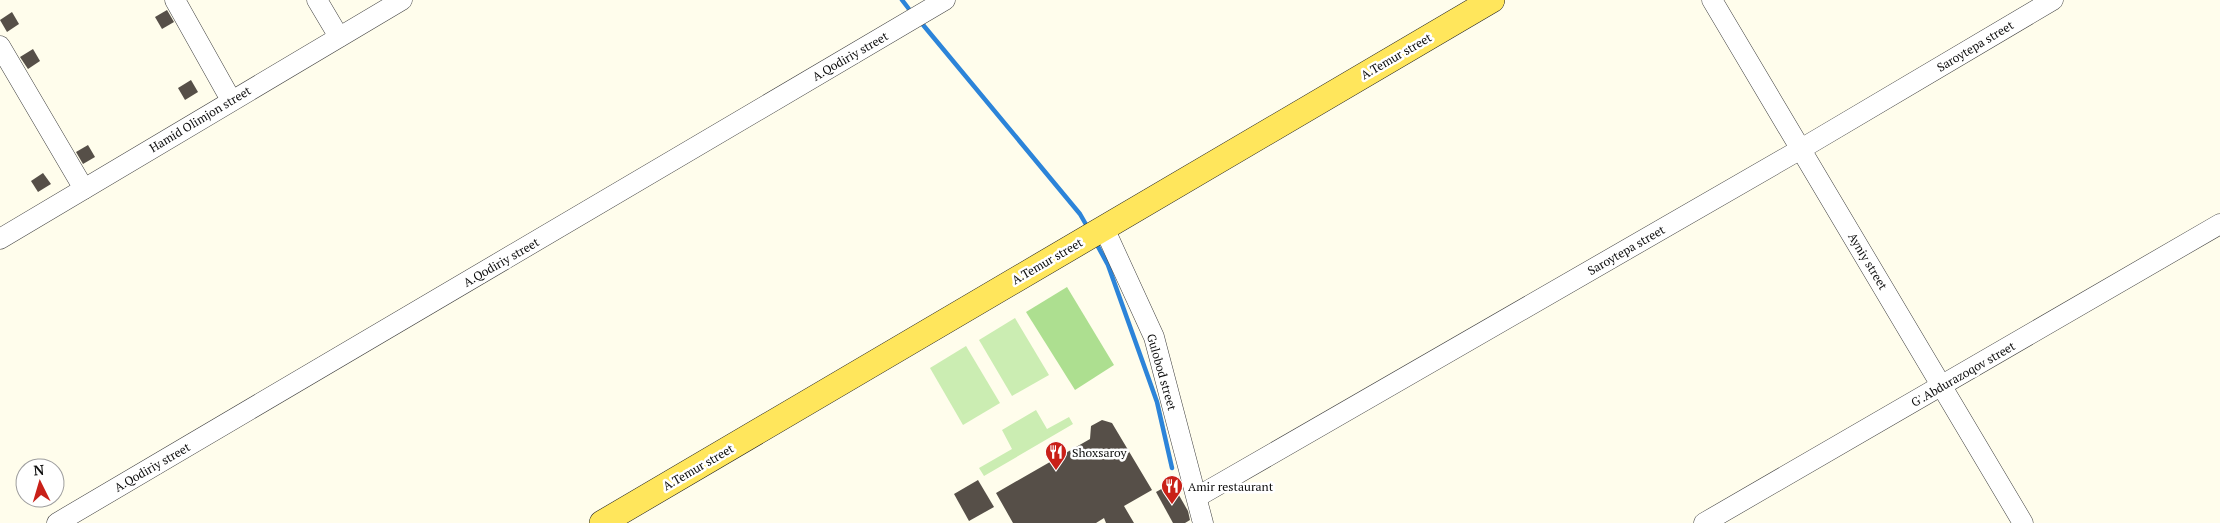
<svg xmlns="http://www.w3.org/2000/svg" width="2220" height="523" viewBox="0 0 2220 523" font-family="'PT Serif',serif">
	<rect width="100%" height="100%" fill="#fffdec"/>
	<g fill="#cbedb2">
		<path d="M 1015,318 L 1049,375 L 1012,396 L 979,340 Z"/>
		<path d="M 966,346 L 1000,403 L 963,425 L 930,368 Z"/>
		<path d="M 1036,410 L 1047,429 L 1069,417 L 1073,424 L 984,476 L 979,468 L 1012,449 L 1002,430 Z"/>
	</g>
	<path fill="#addf90" d="M 1067,287 L 1114,365 L 1075,390 L 1026,312 Z"/>
	<g fill="none" stroke-linecap="round" stroke-linejoin="round">
		<g stroke="#2c84d9" stroke-width="4.5">
			<path d="M 902,0 L 912,13"/>
			<path d="M 919,20 L 1080,214 L 1088,228"/>
			<path d="M 1095,241 L 1108,265 L 1157,402 L 1172,468"/>
		</g>
	</g>
	<g fill="#564f48">
		<path d="M 167,10 L 174,22 L 162,29 L 155,17 Z"/>
		<path d="M 12,12 L 19,24 L 7,32 L 0,20 Z"/>
		<path d="M 33,49 L 40,61 L 28,69 L 20,57 Z"/>
		<path d="M 191,80 L 198,92 L 185,100 L 178,88 Z"/>
		<path d="M 88,145 L 95,157 L 83,164 L 76,152 Z"/>
		<path d="M 43,173 L 51,184 L 38,192 L 31,181 Z"/>
		<path d="M 1102,420 L 1112,423 L 1152,490 L 1124,506 L 1134,523 L 1106,523 L 1104,518 L 1096,523 L 1013,523 L 996,493 L 1090,439 L 1091,426 Z"/>
		<path d="M 978,480 L 994,507 L 969,521 L 954,494 Z"/>
		<path d="M 1172,483 L 1188,511 L 1190,520 L 1185,523 L 1173,523 L 1156,492 Z"/>
	</g>
	<g fill="none" stroke-linecap="round" stroke-linejoin="round">
		<g stroke="#404040" stroke-width="21">
			<g id="minor">
				<path d="M 175,0 L 231,100"/>
				<path d="M 317,0 L 339,37"/>
				<path d="M 1712,0 L 2023,523"/>
				<path d="M 0,46 L 84,189"/>
				<path d="M 1104,228 L 1154,337 L 1203,523"/>
				<path d="M 0,239 L 402,0"/>
				<path d="M 1197,497 L 1801,149 L 2053,0"/>
				<path d="M 57,523 L 945,0"/>
				<path d="M 1704,523 L 2220,224"/>
			</g>
		</g>
		<g stroke="#1e1e1e" stroke-width="26">
			<path id="major" d="M 602,523 L 1492,0"/>
		</g>
		<use href="#minor" stroke="#fff" stroke-width="20"/>
		<use href="#major" stroke="#ffe65c" stroke-width="25"/>
	</g>
	<defs>
		<g id="restaurant-pin" transform="scale(1.125)"><path d="M0 17L-7.5 6A9.5 9.5 0 1 1 7.5 6Z" fill="#c92018" stroke="#fff"/><path d="M-5-6h1v4h1v-4h1v4h1v-4h1v5L-1.5 .5V6h-2V.5L-5-1ZM5-6V6H3V1.5H1.5Q1.5-4 5-6Z" fill="#fff"/></g>
	</defs>
	<g fill-rule="evenodd">
		<use href="#restaurant-pin" x="1056" y="452"/>
		<use href="#restaurant-pin" x="1172" y="486"/>
	</g>
	<g text-anchor="middle" dominant-baseline="central" stroke-width="5" stroke-linejoin="round" paint-order="stroke">
		<g font-size="12" fill="#0d0d0d" stroke="#fff">
			<text transform="translate(1975 46) rotate(-31)">Saroytepa street</text>
			<text transform="translate(850 56) rotate(-30)">A.Qodiriy street</text>
			<text transform="translate(1396 56) rotate(-30)">A.Temur street</text>
			<text transform="translate(200 119) rotate(-31)">Hamid Olimjon street</text>
			<text transform="translate(1626 250) rotate(-30)">Saroytepa street</text>
			<text transform="translate(1047 261) rotate(-30)">A.Temur street</text>
			<text transform="translate(1868 261) rotate(59)">Ayniy street</text>
			<text transform="translate(501 262) rotate(-30)">A.Qodiriy street</text>
			<text transform="translate(1162 372) rotate(74)">Gulobod street</text>
			<text transform="translate(1963 374) rotate(-30)">G'.Abdurazoqov street</text>
			<text transform="translate(152 467) rotate(-30)">A.Qodiriy street</text>
			<text transform="translate(698 467) rotate(-30)">A.Temur street</text>
		</g>
		<g font-size="12" fill="#0d0d0d" stroke="#fff" text-anchor="start">
			<text x="1072" y="452">Shoxsaroy</text>
			<text x="1188" y="486">Amir restaurant</text>
		</g>
	</g>
	<g transform="translate(40 483) rotate(355)"><circle r="24" fill="#ffffff" stroke="#9e9e9e"/>
	<path d="M0-4L9 19L0 12L-9 19Z" fill="#c92018"/>
	<text y="-8" font-size="14" font-weight="bold" text-anchor="middle" fill="#0d0d0d">N</text>
	</g>
</svg>
